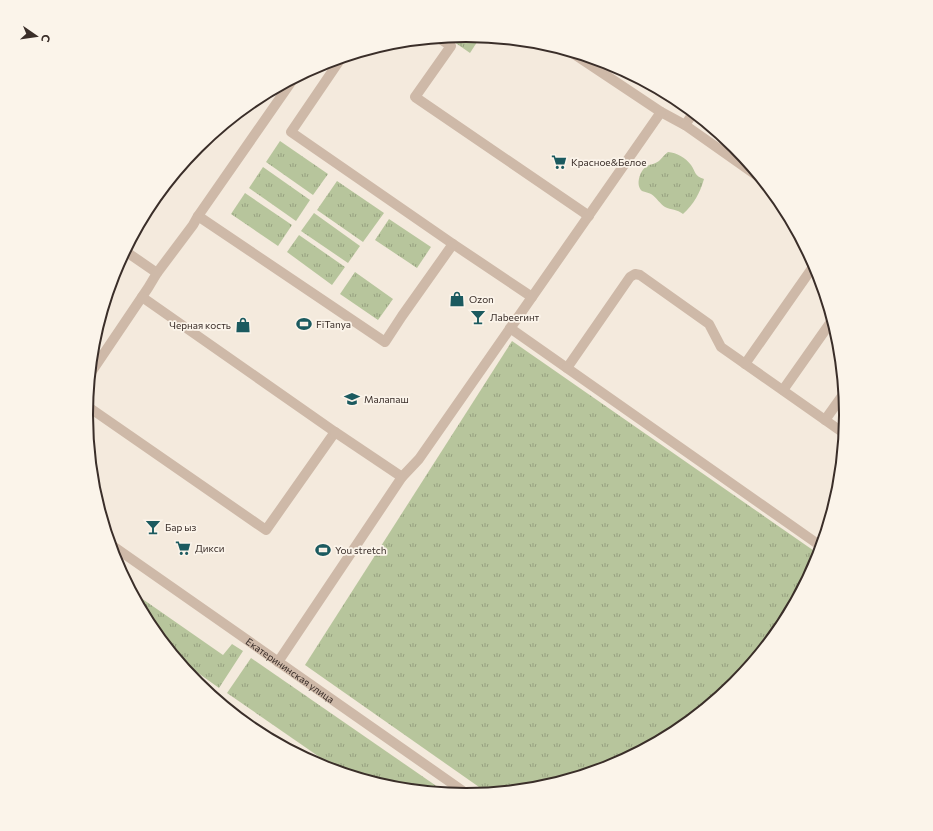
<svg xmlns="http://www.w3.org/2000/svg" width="933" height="831" viewBox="0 0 933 831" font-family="Commissioner,sans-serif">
	<defs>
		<pattern id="grass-tufts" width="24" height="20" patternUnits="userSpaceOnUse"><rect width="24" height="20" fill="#b7c59c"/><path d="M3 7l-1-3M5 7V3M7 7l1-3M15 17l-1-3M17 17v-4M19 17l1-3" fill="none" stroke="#96a07f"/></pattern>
	</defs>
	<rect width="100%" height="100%" fill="#f4eadd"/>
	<g fill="url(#grass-tufts)">
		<path d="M 467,35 L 481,36 L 470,53 L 447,37 Z"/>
		<path d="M 280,141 L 328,174 L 313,195 L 266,162 Z"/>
		<path d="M 668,152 C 677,153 685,157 691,165 C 696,172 694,176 704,179 C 700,193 694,204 683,214 C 677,209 671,210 665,207 C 660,204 657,198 651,194 C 649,193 645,192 642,191 C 635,185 640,170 647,166 C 651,164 655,164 659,161 C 662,158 664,155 668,152 Z"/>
		<path d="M 263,167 L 310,200 L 296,221 L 249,188 Z"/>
		<path d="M 337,181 L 384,213 L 363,242 L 317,210 Z"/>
		<path d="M 245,193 L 292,225 L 278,246 L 231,214 Z"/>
		<path d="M 314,213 L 360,246 L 348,263 L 301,231 Z"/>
		<path d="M 389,219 L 431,247 L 417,268 L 375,240 Z"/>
		<path d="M 299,235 L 345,267 L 332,285 L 287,252 Z"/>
		<path d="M 355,272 L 393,299 L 378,320 L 340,294 Z"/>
		<path d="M 512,341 L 820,555 L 818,561 L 783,627 L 735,685 L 678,732 L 612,767 L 541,789 L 489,794 L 305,665 Z"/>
		<path d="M 131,591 L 223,655 L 232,644 L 243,651 L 219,688 L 173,655 L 150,627 Z"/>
		<path d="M 251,658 L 448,794 L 392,789 L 344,774 L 227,693 Z"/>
		<path d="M 224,701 L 314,763 L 255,732 L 221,704 Z"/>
	</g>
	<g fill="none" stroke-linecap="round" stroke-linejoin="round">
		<g stroke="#ceb9a8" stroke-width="10">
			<path d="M 439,38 L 451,46 L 415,97 L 589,216"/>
			<path d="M 342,57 L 291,132 L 453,244 L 532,297"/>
			<path d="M 294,78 L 198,216 L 385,342 L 402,316 L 453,244"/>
			<path d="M 661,112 L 685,125 L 763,180"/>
			<path d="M 685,125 L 694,112"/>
			<path d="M 125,251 L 157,273"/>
			<path d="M 510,328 L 822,547"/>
			<path d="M 745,364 L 815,264"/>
			<path d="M 567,368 L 630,277 L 635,274 L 640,275 L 709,324 L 721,347 L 845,434"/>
			<path d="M 90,374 L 148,288 L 157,273 L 193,225 L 198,216"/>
			<path d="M 783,390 L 833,319"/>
			<path d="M 87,406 L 266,530 L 335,432 L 142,297"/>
			<path d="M 825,420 L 845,392"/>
			<path d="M 335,432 L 402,477"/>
			<path id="s1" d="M 110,544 L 470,796"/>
			<path d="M 278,662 L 402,477 L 419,459 L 661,112 L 571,52"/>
		</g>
	</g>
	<defs>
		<g id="supermarket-bare" transform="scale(1.2)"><path d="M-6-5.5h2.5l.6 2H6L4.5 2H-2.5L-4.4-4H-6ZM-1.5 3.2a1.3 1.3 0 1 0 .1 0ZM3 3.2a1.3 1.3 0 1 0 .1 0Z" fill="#1b5a5f" stroke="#fbf4ea" stroke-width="2.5" paint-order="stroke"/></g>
		<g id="shop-bare" transform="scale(1.2)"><path d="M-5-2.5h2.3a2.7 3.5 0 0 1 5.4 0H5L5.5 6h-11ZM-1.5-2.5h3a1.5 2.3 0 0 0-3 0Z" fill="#1b5a5f" stroke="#fbf4ea" stroke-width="2.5" paint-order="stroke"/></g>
		<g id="bar-bare" transform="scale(1.2)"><path d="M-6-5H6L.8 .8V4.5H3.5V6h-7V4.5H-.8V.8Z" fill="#1b5a5f" stroke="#fbf4ea" stroke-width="2.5" paint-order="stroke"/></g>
		<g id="stadium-bare" transform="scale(1.2)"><path d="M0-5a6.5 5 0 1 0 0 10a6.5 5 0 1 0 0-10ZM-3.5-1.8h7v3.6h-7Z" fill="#1b5a5f" stroke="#fbf4ea" stroke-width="2.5" paint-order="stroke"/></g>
		<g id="school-bare" transform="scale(1.2)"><path d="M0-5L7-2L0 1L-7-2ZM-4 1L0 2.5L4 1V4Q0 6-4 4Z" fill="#1b5a5f" stroke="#fbf4ea" stroke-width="2.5" paint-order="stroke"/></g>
	</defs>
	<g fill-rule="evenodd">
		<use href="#supermarket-bare" x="559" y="162"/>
		<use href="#shop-bare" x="457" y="299"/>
		<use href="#bar-bare" x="478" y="317"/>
		<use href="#stadium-bare" x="304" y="324"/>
		<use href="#shop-bare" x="243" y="325"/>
		<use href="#school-bare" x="352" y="399"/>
		<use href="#bar-bare" x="153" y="527"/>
		<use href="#supermarket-bare" x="183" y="548"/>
		<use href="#stadium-bare" x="323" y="550"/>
	</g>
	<g text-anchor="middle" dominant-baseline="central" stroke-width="3.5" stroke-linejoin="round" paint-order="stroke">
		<g font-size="10" fill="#3a2e29" stroke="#fbf4ea" text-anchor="start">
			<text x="571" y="162">Красное&amp;Белое</text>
			<text x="469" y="299">Ozon</text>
			<text x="490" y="317">Лаbeerинт</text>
			<text x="316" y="324">FiTanya</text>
			<text x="231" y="325" text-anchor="end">Черная кость</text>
			<text x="364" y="399">Малапаш</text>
			<text x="165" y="527">Бар ыз</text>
			<text x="195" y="548">Дикси</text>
			<text x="335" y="550">You stretch</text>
		</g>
		<g font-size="10" fill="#3a2e29" stroke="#fbf4ea">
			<text stroke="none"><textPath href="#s1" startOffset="220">Екатерининская улица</textPath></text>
		</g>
	</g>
	<path d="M0 0H933V831H0ZM93 415a373 373 0 1 1 746 0a373 373 0 1 1-746 0Z" fill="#fbf4ea" fill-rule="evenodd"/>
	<path fill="none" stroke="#3a2e29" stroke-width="2" d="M93 415a373 373 0 1 1 746 0a373 373 0 1 1-746 0Z"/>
	<g transform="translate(36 36) rotate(103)" stroke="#fbf4ea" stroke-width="3" paint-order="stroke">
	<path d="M0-3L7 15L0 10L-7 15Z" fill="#3a2e29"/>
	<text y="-6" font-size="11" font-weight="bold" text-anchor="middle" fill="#3a2e29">С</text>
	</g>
</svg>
